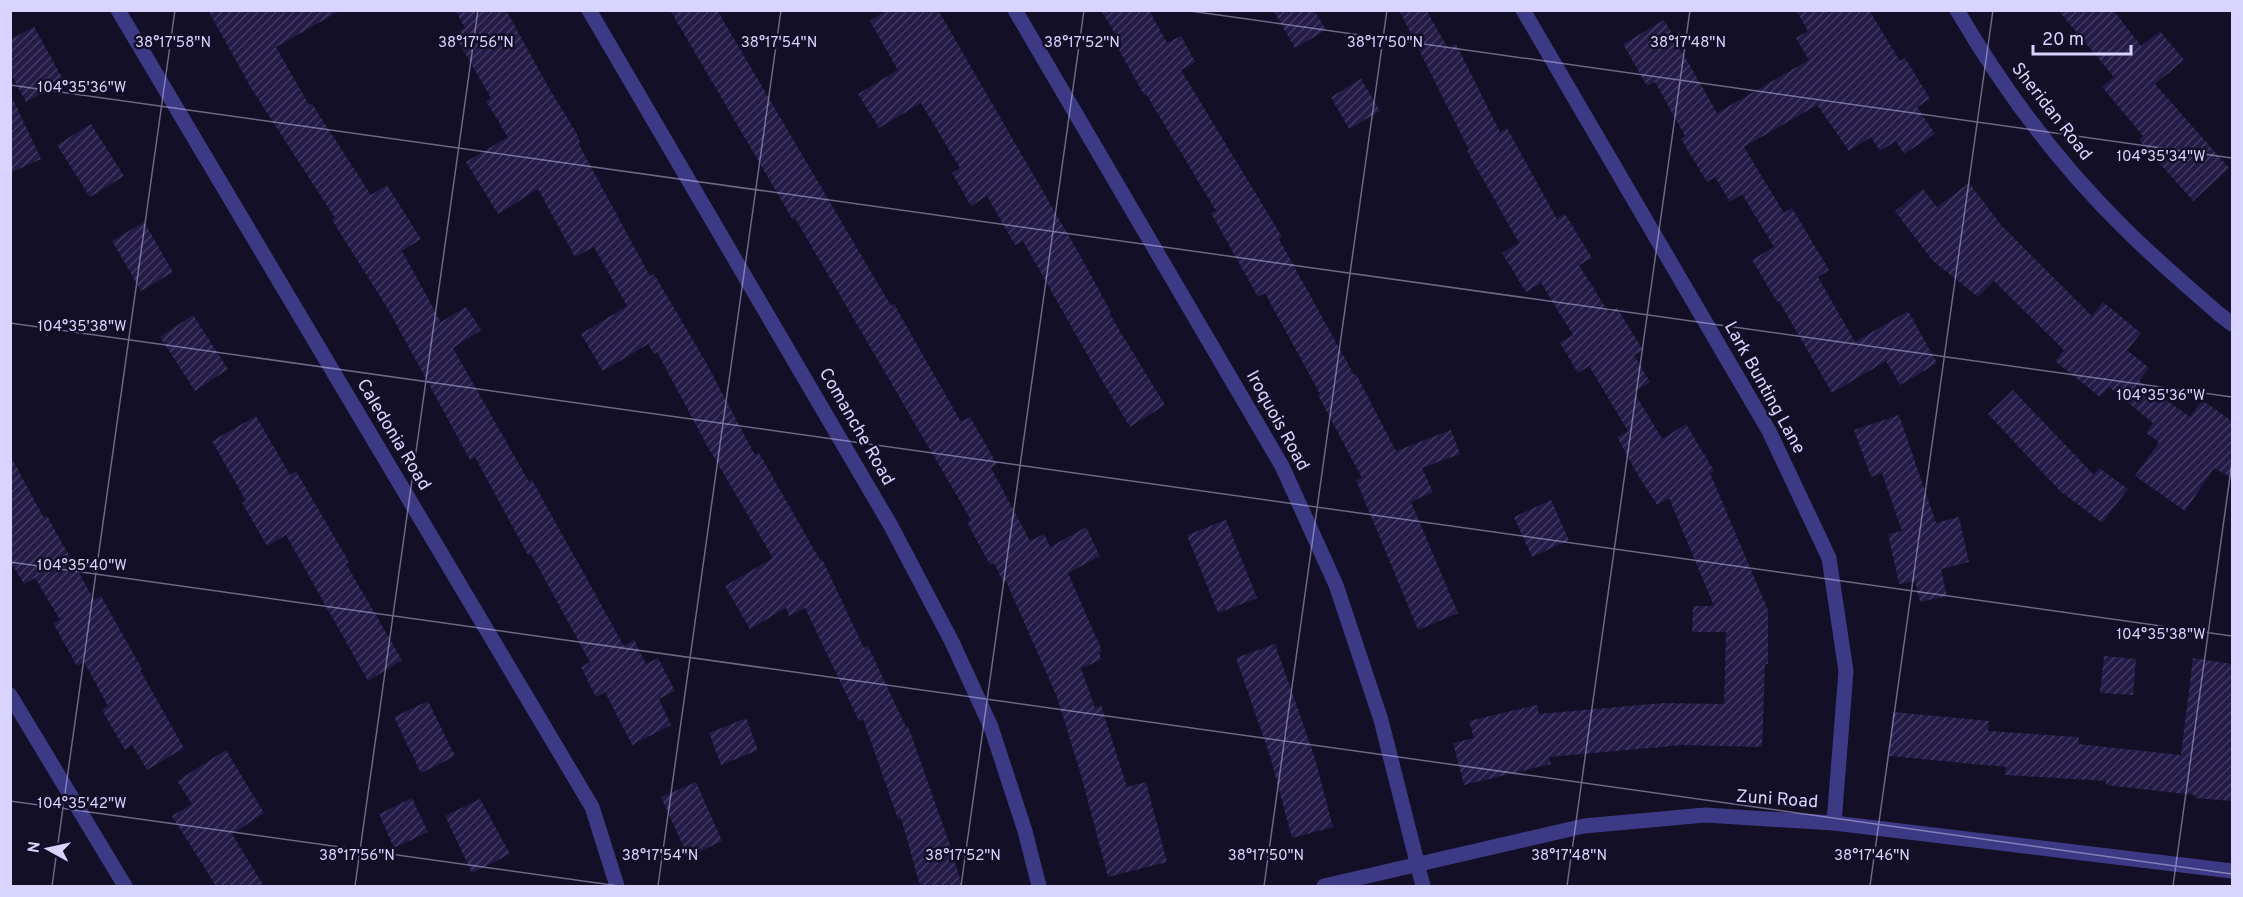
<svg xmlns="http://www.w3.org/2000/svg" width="2243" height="897" viewBox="0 0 2243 897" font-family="Overpass,sans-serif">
	<defs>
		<pattern id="building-hatch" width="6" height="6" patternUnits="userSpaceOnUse" patternTransform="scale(1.5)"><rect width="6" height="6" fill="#241b47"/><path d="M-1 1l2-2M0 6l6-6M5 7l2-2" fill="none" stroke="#433b63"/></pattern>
	</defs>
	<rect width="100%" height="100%" fill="#130f26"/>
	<g fill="url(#building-hatch)">
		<path d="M 208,10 L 341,10 L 276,47 L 309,105 L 312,104 L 371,195 L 387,185 L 421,239 L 402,251 L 441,322 L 466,307 L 481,330 L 453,348 L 529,482 L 532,480 L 624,646 L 634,640 L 646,664 L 658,658 L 675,691 L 659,699 L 671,725 L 632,745 L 605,692 L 596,697 L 581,667 L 590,662 L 531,554 L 528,555 L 475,457 L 470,460 L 388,309 L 332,220 L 335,218 L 251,88 Z"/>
		<path d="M 455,10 L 506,10 L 550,90 L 576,132 L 580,142 L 578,143 L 650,276 L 654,274 L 704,359 L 755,455 L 759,453 L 820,560 L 822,559 L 864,648 L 868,646 L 906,727 L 908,726 L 951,848 L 962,886 L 920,886 L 901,818 L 898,819 L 863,719 L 859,721 L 805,608 L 789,616 L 786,608 L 750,629 L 725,586 L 773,558 L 705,442 L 657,352 L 654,354 L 648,344 L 603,371 L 581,334 L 627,306 L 594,247 L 575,257 L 538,189 L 498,214 L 466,162 L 508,137 L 486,101 L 491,98 L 454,34 L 465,28 Z"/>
		<path d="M 670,10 L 717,10 L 891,306 L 894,304 L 961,422 L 970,417 L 997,464 L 991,468 L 1030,541 L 1044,534 L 1050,547 L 1086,527 L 1100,556 L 1068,573 L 1102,651 L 1099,652 L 1101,660 L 1081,668 L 1095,708 L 1101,705 L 1127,787 L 1146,782 L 1167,862 L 1108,877 L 1081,775 L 1057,697 L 1006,581 L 1003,582 L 994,563 L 990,565 L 967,522 L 971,520 L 795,218 L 793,220 Z"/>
		<path d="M 887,10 L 938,10 L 1077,250 L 1111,312 L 1109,313 L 1165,405 L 1130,427 L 1101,379 L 1023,241 L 1015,245 L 987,196 L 971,206 L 952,173 L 960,168 L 921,103 L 879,128 L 858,94 L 898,70 L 870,21 Z"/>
		<path d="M 1101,10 L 1149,10 L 1167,43 L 1181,36 L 1195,62 L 1181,70 L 1282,237 L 1279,239 L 1354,375 L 1356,374 L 1396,451 L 1451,430 L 1460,454 L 1422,468 L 1433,492 L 1411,502 L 1458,613 L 1418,630 L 1356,480 L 1362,478 L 1318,395 L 1320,394 L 1265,293 L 1258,297 L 1211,213 L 1216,211 L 1146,94 L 1144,95 L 1118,48 L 1122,46 Z"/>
		<path d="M 1273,10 L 1314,10 L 1326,30 L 1295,48 Z"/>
		<path d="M 1399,10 L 1426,10 L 1448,48 L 1456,44 L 1500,132 L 1507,128 L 1557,219 L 1565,214 L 1592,258 L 1579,265 L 1609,313 L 1617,308 L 1643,350 L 1634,355 L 1650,382 L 1634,392 L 1662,439 L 1686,424 L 1714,471 L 1710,473 L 1768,610 L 1768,664 L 1765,664 L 1762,747 L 1683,745 L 1549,757 L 1551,764 L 1464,785 L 1453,743 L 1474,738 L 1469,721 L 1537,705 L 1539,714 L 1663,703 L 1724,704 L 1726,632 L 1692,632 L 1693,606 L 1714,606 L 1669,498 L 1657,505 L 1635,470 L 1617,437 L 1628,431 L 1589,366 L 1578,373 L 1560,343 L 1573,335 L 1541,283 L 1526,292 L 1502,253 L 1519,243 L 1467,151 L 1469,150 Z"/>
		<path d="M 1796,10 L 1869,10 L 1900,61 L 1905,58 L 1930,99 L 1917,107 L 1935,134 L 1904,154 L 1896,141 L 1880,151 L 1871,137 L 1849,151 L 1817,105 L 1744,147 L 1784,213 L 1792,208 L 1829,270 L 1818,277 L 1855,342 L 1908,311 L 1937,363 L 1900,385 L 1886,361 L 1832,393 L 1779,301 L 1777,302 L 1752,260 L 1774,247 L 1742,194 L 1730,202 L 1715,177 L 1707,182 L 1681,139 L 1685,136 L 1655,82 L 1647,86 L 1623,44 L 1664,20 L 1717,113 L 1809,60 L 1796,38 L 1808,31 Z"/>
		<path d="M 2058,10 L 2113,10 L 2141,46 L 2160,31 L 2184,60 L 2155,84 L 2229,168 L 2193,201 L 2139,140 L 2143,136 L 2102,87 L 2114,77 Z"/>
		<path d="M 34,27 L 64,81 L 26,102 L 10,73 L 10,40 Z"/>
		<path d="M 1361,79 L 1380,111 L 1349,129 L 1331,97 Z"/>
		<path d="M 10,93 L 41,159 L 10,173 Z"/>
		<path d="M 91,124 L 124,176 L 90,197 L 57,145 Z"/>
		<path d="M 1969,183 L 2002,226 L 2092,316 L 2103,302 L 2141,333 L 2127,350 L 2149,368 L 2139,381 L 2190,417 L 2202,400 L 2232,421 L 2232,478 L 2214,468 L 2185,511 L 2135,476 L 2159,442 L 2146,433 L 2153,423 L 2109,387 L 2100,397 L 2055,361 L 2064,350 L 1994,281 L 1978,297 L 1932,260 L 1895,211 L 1923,189 L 1937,207 Z"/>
		<path d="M 144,222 L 173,272 L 141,291 L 112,241 Z"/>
		<path d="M 193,315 L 228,369 L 195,391 L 160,337 Z"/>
		<path d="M 2013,390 L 2094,475 L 2099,468 L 2128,489 L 2102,523 L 2059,490 L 1988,414 Z"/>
		<path d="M 1899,415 L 1936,523 L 1959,517 L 1969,562 L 1941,569 L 1947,596 L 1920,602 L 1915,581 L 1899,584 L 1888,534 L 1902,531 L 1882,473 L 1871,477 L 1854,430 Z"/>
		<path d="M 256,416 L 290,475 L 296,471 L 349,562 L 346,564 L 402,660 L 368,681 L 286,535 L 267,546 L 242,503 L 246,501 L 212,441 Z"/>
		<path d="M 10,455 L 44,518 L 47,516 L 94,600 L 101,596 L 142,669 L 140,670 L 184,748 L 147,770 L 132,745 L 125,750 L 102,710 L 108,706 L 84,662 L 77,666 L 53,623 L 60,620 L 35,578 L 24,584 L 10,561 Z"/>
		<path d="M 1551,500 L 1569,540 L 1532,557 L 1514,517 Z"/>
		<path d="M 1226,520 L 1257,598 L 1218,613 L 1187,535 Z"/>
		<path d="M 1275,644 L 1314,755 L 1333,827 L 1292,838 L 1270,756 L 1236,658 Z"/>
		<path d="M 2104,656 L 2136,659 L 2133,695 L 2100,693 Z"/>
		<path d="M 2193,658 L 2232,664 L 2232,801 L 2195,798 L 2195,795 L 2106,785 L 2106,781 L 2005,775 L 2006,767 L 1889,756 L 1893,712 L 1989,721 L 1988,731 L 2079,737 L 2078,744 L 2181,755 Z"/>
		<path d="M 428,701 L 455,756 L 421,773 L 394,717 Z"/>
		<path d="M 746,718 L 758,750 L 721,765 L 709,733 Z"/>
		<path d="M 226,750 L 264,813 L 232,834 L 264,886 L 216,886 L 172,816 L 192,804 L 177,781 Z"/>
		<path d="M 696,782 L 722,841 L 688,857 L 661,797 Z"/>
		<path d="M 412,798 L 428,832 L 394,848 L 379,814 Z"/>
		<path d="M 480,799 L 510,854 L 472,873 L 445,816 Z"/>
	</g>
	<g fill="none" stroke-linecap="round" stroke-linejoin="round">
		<g stroke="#3d3a85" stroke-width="15">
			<path d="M 118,10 L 592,807 L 617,886"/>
			<path d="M 589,10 L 891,526 L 952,642 L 991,727 L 1025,831 L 1039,886"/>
			<path d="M 1015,10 L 1282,466 L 1336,585 L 1381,720 L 1423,886"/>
			<path d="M 1523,10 L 1769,431 L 1829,558 L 1846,671 L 1834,823"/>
			<path d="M 1957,10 C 2003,89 2059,164 2124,228 C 2154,258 2187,286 2219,314 L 2232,324"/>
			<path d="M 10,695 L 125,886"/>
			<path d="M 1324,886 L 1584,826 L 1705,815 L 1834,823 L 2232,871"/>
		</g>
	</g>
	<path fill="none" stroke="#d9d4ff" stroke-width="1.5" stroke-opacity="0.45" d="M 1183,10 L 2232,158M 10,85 L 2232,397M 10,323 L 2232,636M 10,562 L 2232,874M 10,801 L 619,886M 52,886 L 175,10M 355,886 L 478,10M 658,886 L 781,10M 961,886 L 1084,10M 1264,886 L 1387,10M 1567,886 L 1690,10M 1870,886 L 1993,10M 2173,886 L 2232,462"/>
	<g text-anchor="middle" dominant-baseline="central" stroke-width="5" stroke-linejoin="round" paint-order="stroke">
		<g font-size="18" fill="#d9d4ff" stroke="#130f26">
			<text transform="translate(2051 112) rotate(52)">Sheridan Road</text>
			<text transform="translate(1764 388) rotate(61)">Lark Bunting Lane</text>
			<text transform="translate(1277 421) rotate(61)">Iroquois Road</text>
			<text transform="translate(856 427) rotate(60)">Comanche Road</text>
			<text transform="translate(393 435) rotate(59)">Caledonia Road</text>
			<text transform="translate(1777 800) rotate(4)">Zuni Road</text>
		</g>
	</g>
	<g font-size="15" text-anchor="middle" fill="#d9d4ff" stroke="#130f26" stroke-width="5" stroke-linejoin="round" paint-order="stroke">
		<text x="173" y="47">38°17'58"N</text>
		<text x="476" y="47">38°17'56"N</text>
		<text x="779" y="47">38°17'54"N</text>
		<text x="1082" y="47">38°17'52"N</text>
		<text x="1385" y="47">38°17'50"N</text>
		<text x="1688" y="47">38°17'48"N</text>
		<text x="82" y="92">104°35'36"W</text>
		<text x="2161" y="161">104°35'34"W</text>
		<text x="82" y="331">104°35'38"W</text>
		<text x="2161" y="400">104°35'36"W</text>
		<text x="82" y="570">104°35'40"W</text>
		<text x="2161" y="639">104°35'38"W</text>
		<text x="82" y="808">104°35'42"W</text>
		<text x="357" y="860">38°17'56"N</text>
		<text x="660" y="860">38°17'54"N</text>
		<text x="963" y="860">38°17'52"N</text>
		<text x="1266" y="860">38°17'50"N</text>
		<text x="1569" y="860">38°17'48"N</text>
		<text x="1872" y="860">38°17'46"N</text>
	</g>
	<rect width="2243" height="897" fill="none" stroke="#d9d4ff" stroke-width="24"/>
	<g transform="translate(48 849) rotate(278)" stroke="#130f26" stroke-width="4.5" paint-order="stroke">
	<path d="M0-4.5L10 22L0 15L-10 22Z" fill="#d9d4ff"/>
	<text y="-9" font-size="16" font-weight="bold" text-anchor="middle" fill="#d9d4ff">N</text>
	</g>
	<path d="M2033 45v9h98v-9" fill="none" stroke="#d9d4ff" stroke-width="3"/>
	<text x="2042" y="45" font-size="18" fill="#d9d4ff" stroke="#130f26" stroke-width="4.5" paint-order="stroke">20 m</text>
</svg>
